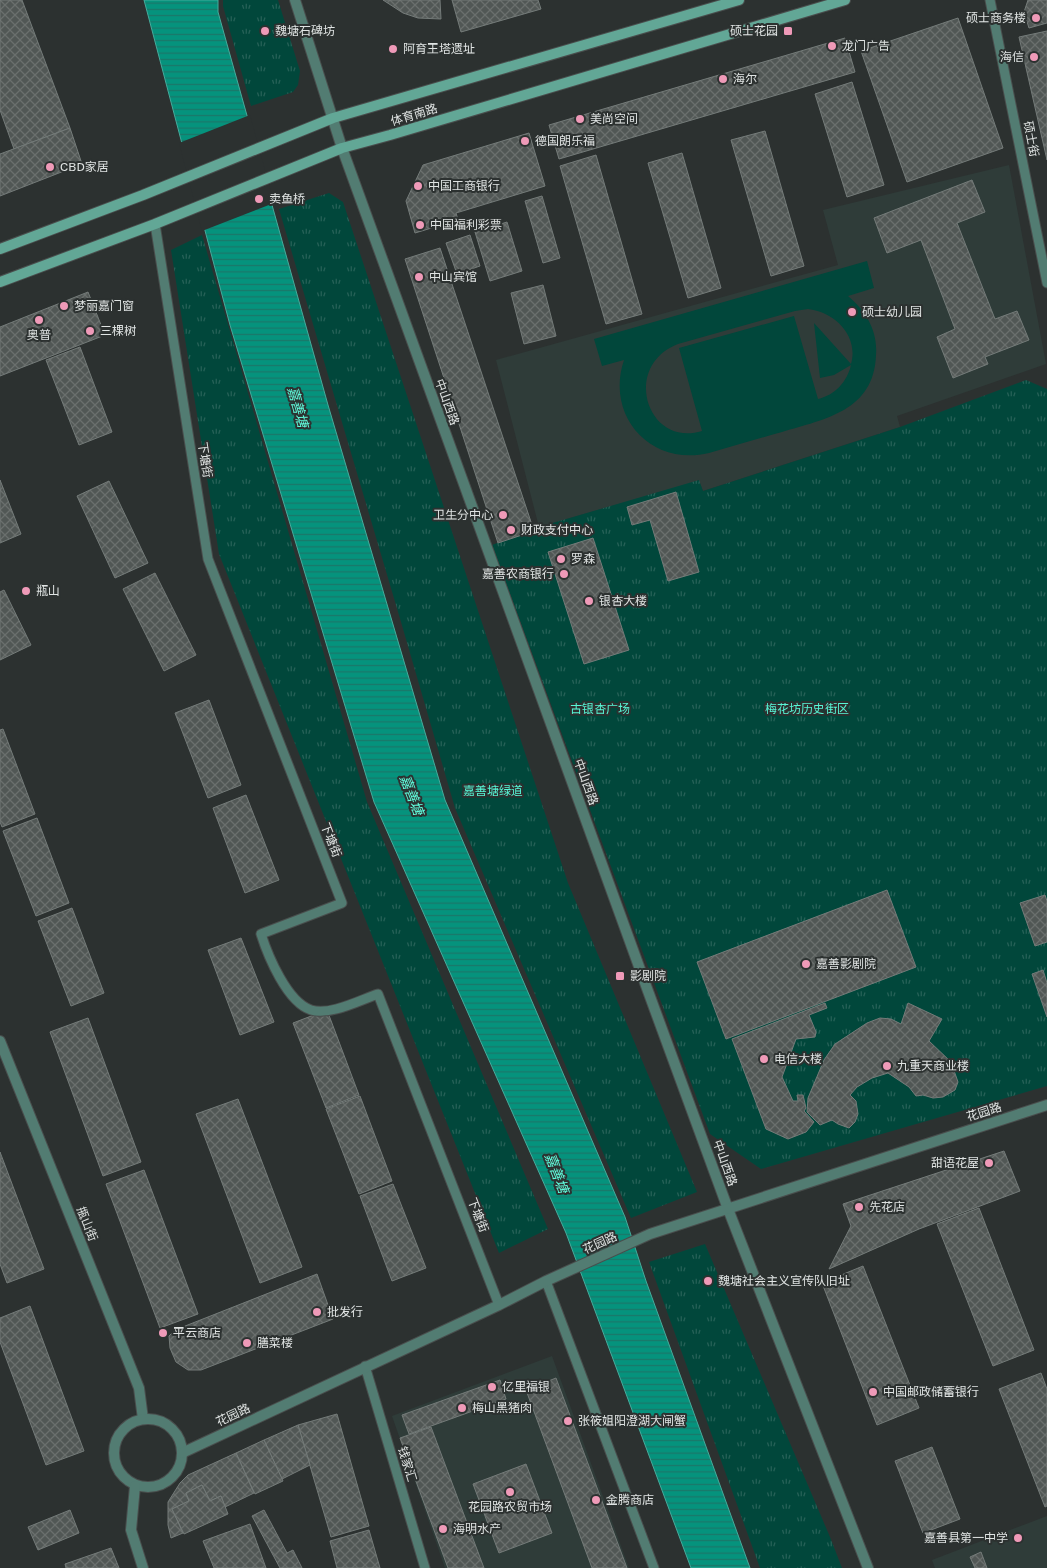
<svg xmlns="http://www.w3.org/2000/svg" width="1047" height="1568" viewBox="0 0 1047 1568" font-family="'Public Sans','Noto Sans SC',sans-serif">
	<defs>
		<pattern id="grass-tufts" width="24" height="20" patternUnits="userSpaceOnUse" patternTransform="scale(1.25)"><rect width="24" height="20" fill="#01473b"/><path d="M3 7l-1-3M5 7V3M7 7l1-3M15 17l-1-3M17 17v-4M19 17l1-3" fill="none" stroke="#266157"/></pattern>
		<pattern id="water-rules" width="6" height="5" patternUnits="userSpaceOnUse" patternTransform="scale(1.25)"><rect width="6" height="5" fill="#05937d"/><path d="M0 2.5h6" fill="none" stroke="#1b7769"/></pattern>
		<pattern id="building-cross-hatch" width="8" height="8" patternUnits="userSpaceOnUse" patternTransform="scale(1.25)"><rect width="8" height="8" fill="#515755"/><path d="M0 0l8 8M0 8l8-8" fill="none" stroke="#6a6f6d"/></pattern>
	</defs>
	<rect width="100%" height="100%" fill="#2c3130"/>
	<g fill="#2f3c39">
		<path d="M 1009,165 L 1046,364 L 897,416 L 900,427 L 703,491 L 699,481 L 539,527 L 496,360 L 838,265 L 823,210 Z"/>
		<path d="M 552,1356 L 629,1568 L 445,1568 L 392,1416 Z"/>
		<path d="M 1047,1516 L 1047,1568 L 935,1568 L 932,1560 Z"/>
	</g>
	<g fill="url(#grass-tufts)">
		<path d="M 223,0 L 278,0 L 300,71 L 298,85 L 293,92 L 251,106 L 223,6 Z"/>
		<path d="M 329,193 L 343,202 L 568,883 L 697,1192 L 631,1218 L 455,808 L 401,622 L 279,209 Z"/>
		<path d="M 202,235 L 367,802 L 548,1229 L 499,1253 L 219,554 L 171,250 Z"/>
		<path d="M 1026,380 L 1047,389 L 1047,1086 L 761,1169 L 710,1134 L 492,545 L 539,527 L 699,480 L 703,491 L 900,427 Z"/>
		<path d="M 705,1244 L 830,1537 L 842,1568 L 760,1568 L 649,1262 Z"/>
	</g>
	<path fill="#01473b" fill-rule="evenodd" d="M 867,261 L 874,288 L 848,296 C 866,311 878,331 876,355 C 874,411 825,419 782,432 C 757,439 733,446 709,453 C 651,467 605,416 624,360 L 602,366 L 594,339 ZM 808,309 C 835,312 859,336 851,364 L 814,323 L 820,378 L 834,375 L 851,365 C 847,382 835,395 818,399 L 794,316 L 679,348 L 702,431 C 647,448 621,366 678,344 L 795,311 Z"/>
	<path fill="url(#water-rules)" stroke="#47ab9c" d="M 144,0 L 218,0 L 218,12 L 328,405 L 445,800 L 625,1217 L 646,1281 L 750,1568 L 691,1568 L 566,1233 L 374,802 L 230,325 Z"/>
	<path fill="#2c3130" d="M 250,115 L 274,203 L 202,231 L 179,143 Z"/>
	<g fill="url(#building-cross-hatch)" stroke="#747b79">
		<path d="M 0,0 L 22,0 L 70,128 L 14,149 L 0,110 Z"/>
		<path d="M 383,0 L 440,0 L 441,19 L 418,18 L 403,13 Z"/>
		<path d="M 452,0 L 538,0 L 541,9 L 461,32 Z"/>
		<path d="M 1028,0 L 1047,0 L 1047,23 L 1029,28 L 1024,12 Z"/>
		<path d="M 958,18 L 1003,148 L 907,182 L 861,51 Z"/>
		<path d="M 1047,31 L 1047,160 L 1019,37 Z"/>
		<path d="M 845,38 L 855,72 L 559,159 L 549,125 Z"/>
		<path d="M 852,82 L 884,185 L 847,197 L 815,94 Z"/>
		<path d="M 70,128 L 82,164 L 0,196 L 0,154 Z"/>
		<path d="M 765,131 L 804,266 L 771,276 L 731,140 Z"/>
		<path d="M 529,133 L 545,186 L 456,213 L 458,220 L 415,233 L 406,201 L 423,165 Z"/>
		<path d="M 682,153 L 721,288 L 688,298 L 648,163 Z"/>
		<path d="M 596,155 L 642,314 L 606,324 L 560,166 Z"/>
		<path d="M 972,180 L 985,212 L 957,223 L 995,319 L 1017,311 L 1029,340 L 985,357 L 988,364 L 953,378 L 937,337 L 955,329 L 921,240 L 887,253 L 874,218 Z"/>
		<path d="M 542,196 L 560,258 L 543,263 L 525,201 Z"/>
		<path d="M 507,222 L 522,271 L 490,281 L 475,232 Z"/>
		<path d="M 470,235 L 480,266 L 457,274 L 446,243 Z"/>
		<path d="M 440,248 L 534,531 L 498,543 L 405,259 Z"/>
		<path d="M 543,285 L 556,336 L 524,344 L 511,293 Z"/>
		<path d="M 88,292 L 105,335 L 0,376 L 0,327 Z"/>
		<path d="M 80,347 L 112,432 L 79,445 L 46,360 Z"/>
		<path d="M 0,480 L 21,534 L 0,543 Z"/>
		<path d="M 109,481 L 148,563 L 115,578 L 77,496 Z"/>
		<path d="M 676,492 L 699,572 L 668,581 L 650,520 L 632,525 L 627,507 Z"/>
		<path d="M 593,538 L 629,650 L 584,664 L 548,552 Z"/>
		<path d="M 155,573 L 196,655 L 164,671 L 123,589 Z"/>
		<path d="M 4,590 L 31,645 L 0,660 L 0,592 Z"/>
		<path d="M 209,700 L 241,785 L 208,798 L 175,713 Z"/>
		<path d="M 3,729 L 35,814 L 2,827 L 0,822 L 0,730 Z"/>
		<path d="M 246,795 L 279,880 L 245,893 L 213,808 Z"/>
		<path d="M 37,818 L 69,903 L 36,916 L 3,831 Z"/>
		<path d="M 887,890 L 916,967 L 726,1039 L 697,962 Z"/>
		<path d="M 1045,895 L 1047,901 L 1047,942 L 1035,946 L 1020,903 Z"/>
		<path d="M 72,908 L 104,993 L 71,1006 L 38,921 Z"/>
		<path d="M 241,938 L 274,1022 L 240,1035 L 208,950 Z"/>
		<path d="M 1043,970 L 1047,983 L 1047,1017 L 1032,974 Z"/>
		<path d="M 825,1003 L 827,1008 L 809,1015 L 816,1032 L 815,1037 L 796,1039 L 782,1077 L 793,1101 L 798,1101 L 797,1095 L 803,1095 L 806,1108 L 804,1111 L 814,1122 L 806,1132 L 788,1139 L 766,1129 L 732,1039 Z"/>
		<path d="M 908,1003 L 942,1019 L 929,1041 L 951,1062 L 958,1082 L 955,1090 L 943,1097 L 933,1098 L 923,1095 L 916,1096 L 909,1087 L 888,1073 L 872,1078 L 857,1087 L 850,1095 L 856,1101 L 858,1114 L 855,1122 L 849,1128 L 838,1124 L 832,1120 L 820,1125 L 807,1112 L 808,1098 L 824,1060 L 835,1044 L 867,1023 L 880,1018 L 891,1019 L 901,1024 Z"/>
		<path d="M 327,1010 L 359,1095 L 326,1108 L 293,1023 Z"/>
		<path d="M 88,1018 L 141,1162 L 103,1176 L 50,1032 Z"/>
		<path d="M 360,1096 L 392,1181 L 359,1194 L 326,1109 Z"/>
		<path d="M 238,1099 L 302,1267 L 260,1283 L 196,1114 Z"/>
		<path d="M 1004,1151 L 1020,1191 L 919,1229 L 829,1269 L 851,1226 L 843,1204 Z"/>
		<path d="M 0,1152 L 44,1269 L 7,1283 L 0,1264 Z"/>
		<path d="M 144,1170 L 198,1314 L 160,1328 L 106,1184 Z"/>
		<path d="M 393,1184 L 426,1268 L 392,1281 L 360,1196 Z"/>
		<path d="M 979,1208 L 1034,1350 L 993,1366 L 937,1224 Z"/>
		<path d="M 863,1266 L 919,1408 L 877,1425 L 822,1283 Z"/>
		<path d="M 317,1274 L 333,1319 L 201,1370 L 188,1370 L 176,1362 L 170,1348 L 169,1336 L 175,1330 Z"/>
		<path d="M 30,1306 L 84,1451 L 46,1465 L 0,1342 L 0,1318 Z"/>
		<path d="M 1041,1373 L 1047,1389 L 1047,1506 L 1045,1507 L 999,1389 Z"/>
		<path d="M 556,1378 L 627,1568 L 592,1568 L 526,1390 Z"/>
		<path d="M 500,1380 L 506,1399 L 409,1434 L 402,1415 Z"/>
		<path d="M 337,1414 L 369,1526 L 331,1537 L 298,1425 Z"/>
		<path d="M 298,1425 L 310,1465 L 282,1479 L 264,1440 Z"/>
		<path d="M 431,1427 L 484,1568 L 448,1568 L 400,1438 Z"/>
		<path d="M 264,1440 L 283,1481 L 255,1494 L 236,1453 Z"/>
		<path d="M 932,1447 L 960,1519 L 923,1533 L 895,1461 Z"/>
		<path d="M 236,1453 L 254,1493 L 225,1507 L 221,1496 L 210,1501 L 202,1485 L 186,1493 L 189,1501 L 172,1509 L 183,1533 L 171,1538 L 168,1525 L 168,1502 L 180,1483 L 188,1475 Z"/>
		<path d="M 526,1464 L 552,1533 L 499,1553 L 473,1484 Z"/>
		<path d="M 202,1485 L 210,1501 L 221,1496 L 228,1514 L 184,1534 L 172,1509 L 189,1501 L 186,1493 Z"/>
		<path d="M 70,1510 L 79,1533 L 38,1550 L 28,1527 Z"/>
		<path d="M 264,1510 L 287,1553 L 293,1550 L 302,1568 L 280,1568 L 252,1516 Z"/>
		<path d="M 250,1524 L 266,1568 L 214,1568 L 203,1541 Z"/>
		<path d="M 369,1530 L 380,1568 L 337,1568 L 330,1541 Z"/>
		<path d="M 111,1548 L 119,1568 L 66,1568 L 65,1564 Z"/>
		<path d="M 981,1552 L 987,1568 L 975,1568 L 970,1557 Z"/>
	</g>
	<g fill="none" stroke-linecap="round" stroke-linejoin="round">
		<g stroke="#494e4d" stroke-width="11">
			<g id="lane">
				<path d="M 990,0 L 1047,283"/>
				<path d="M 155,224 L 208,559 L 342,903 L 261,934 C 268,956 287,1002 311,1010 C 330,1016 360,1000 378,994 L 499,1305"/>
				<path d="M 546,1281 L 654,1568"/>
				<path d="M 365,1366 L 425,1568"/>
			</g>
		</g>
		<g stroke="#494e4d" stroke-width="12">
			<g id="street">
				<path d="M 295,0 L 342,148 L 641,972 L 728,1209 L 868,1568"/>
				<path d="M 0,1041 L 139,1388 L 143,1419"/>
				<circle cx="148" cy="1453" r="34"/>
				<path d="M 182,1453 L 499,1305 L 546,1281 L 650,1234 L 1047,1105"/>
				<path d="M 135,1486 L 131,1530 L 143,1568"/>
			</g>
		</g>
		<g stroke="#494e4d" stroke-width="12">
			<g id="secondary">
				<path d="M 0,249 L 143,195 L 333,118 L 739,0"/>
				<path d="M 0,282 L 155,224 L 342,148 L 390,135 L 845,0"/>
			</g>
		</g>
		<use href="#lane" stroke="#527c72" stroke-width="9"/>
		<use href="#street" stroke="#527c72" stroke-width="10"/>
		<use href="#secondary" stroke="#62a796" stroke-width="10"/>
	</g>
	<g fill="#ef9ab8" stroke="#2c3130" stroke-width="2">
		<circle cx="1036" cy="18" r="5"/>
		<circle cx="265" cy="31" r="5"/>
		<rect x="783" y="26" width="10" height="10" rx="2.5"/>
		<circle cx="832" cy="46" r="5"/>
		<circle cx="393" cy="49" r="5"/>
		<circle cx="1034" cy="57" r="5"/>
		<circle cx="723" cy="79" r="5"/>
		<circle cx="580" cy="119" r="5"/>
		<circle cx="525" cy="141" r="5"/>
		<circle cx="50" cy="167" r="5"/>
		<circle cx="418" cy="186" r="5"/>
		<circle cx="259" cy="199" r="5"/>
		<circle cx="420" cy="225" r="5"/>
		<circle cx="419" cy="277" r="5"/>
		<circle cx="64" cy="306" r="5"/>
		<circle cx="852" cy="312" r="5"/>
		<circle cx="39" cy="320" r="5"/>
		<circle cx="90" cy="331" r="5"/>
		<circle cx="503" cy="515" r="5"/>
		<circle cx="511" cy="530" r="5"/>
		<circle cx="561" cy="559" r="5"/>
		<circle cx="564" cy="574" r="5"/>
		<circle cx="26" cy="591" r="5"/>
		<circle cx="589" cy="601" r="5"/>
		<circle cx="806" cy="964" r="5"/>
		<rect x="615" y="971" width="10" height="10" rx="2.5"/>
		<circle cx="764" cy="1059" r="5"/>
		<circle cx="887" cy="1066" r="5"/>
		<circle cx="989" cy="1163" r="5"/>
		<circle cx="859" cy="1207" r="5"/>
		<circle cx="708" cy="1281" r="5"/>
		<circle cx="317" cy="1312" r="5"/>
		<circle cx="163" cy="1333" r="5"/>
		<circle cx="247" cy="1343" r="5"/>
		<circle cx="492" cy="1387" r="5"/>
		<circle cx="873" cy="1392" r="5"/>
		<circle cx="462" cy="1408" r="5"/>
		<circle cx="568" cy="1421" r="5"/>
		<circle cx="510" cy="1492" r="5"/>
		<circle cx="596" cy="1500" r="5"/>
		<circle cx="443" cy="1529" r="5"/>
		<circle cx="1018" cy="1538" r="5"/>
	</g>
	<g text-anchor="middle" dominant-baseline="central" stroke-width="4" stroke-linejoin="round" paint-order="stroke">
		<g font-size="12" fill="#e0e4e3" stroke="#2c3130" text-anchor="start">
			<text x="1026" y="18" text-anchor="end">硕士商务楼</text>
			<text x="275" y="31">魏塘石碑坊</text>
			<text x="778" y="31" text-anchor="end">硕士花园</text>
			<text x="842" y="46">龙门广告</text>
			<text x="403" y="49">阿育王塔遗址</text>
			<text x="1024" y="57" text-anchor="end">海信</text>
			<text x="733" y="79">海尔</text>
			<text x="590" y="119">美尚空间</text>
			<text x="535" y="141">德国朗乐福</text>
			<text x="60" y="167">CBD家居</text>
			<text x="428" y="186">中国工商银行</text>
			<text x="269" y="199">卖鱼桥</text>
			<text x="430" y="225">中国福利彩票</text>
			<text x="429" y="277">中山宾馆</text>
			<text x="74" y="306">梦丽嘉门窗</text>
			<text x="862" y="312">硕士幼儿园</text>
			<text x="100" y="331">三棵树</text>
			<text x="39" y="335" text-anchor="middle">奥普</text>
			<text x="493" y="515" text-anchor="end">卫生分中心</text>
			<text x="521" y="530">财政支付中心</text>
			<text x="571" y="559">罗森</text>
			<text x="554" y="574" text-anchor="end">嘉善农商银行</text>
			<text x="36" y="591">瓶山</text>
			<text x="599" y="601">银杏大楼</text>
			<text x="816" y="964">嘉善影剧院</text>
			<text x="630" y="976">影剧院</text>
			<text x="774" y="1059">电信大楼</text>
			<text x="897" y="1066">九重天商业楼</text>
			<text x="979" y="1163" text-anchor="end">甜语花屋</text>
			<text x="869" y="1207">先花店</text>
			<text x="718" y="1281">魏塘社会主义宣传队旧址</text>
			<text x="327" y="1312">批发行</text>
			<text x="173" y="1333">平云商店</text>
			<text x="257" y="1343">膳菜楼</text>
			<text x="502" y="1387">亿里福银</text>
			<text x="883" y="1392">中国邮政储蓄银行</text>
			<text x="472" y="1408">梅山黑猪肉</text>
			<text x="578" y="1421">张筱姐阳澄湖大闸蟹</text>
			<text x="606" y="1500">金腾商店</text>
			<text x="510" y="1507" text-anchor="middle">花园路农贸市场</text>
			<text x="453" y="1529">海明水产</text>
			<text x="1008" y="1538" text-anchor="end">嘉善县第一中学</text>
		</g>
		<g font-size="12" fill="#e0e4e3" stroke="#2c3130">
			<text transform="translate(414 115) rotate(-17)">体育南路</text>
			<text transform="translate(1031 139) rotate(79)">硕士街</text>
			<text transform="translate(447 402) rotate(70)">中山西路</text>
			<text transform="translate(205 460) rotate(81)">下塘街</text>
			<text transform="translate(586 782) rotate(70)">中山西路</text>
			<text transform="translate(331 840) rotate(69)">下塘街</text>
			<text transform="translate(984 1112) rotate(-18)">花园路</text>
			<text transform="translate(725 1163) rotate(70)">中山西路</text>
			<text transform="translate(478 1215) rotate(69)">下塘街</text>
			<text transform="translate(87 1224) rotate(68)">甁山街</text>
			<text transform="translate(600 1243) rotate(-24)">花园路</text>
			<text transform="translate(233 1415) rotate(-25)">花园路</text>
			<text transform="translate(407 1464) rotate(73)">钱家汇</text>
		</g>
		<g font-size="12" fill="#57f6d6" stroke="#2c3130">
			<text x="600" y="709">古银杏广场</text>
			<text x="807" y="709">梅花坊历史街区</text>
			<text x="493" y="791">嘉善塘绿道</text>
		</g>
		<g font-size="14" font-style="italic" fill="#60fddd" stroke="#2c3130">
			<text transform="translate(298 407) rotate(74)">嘉善塘</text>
			<text transform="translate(412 795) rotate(69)">嘉善塘</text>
			<text transform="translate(557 1173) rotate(69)">嘉善塘</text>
		</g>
	</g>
</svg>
